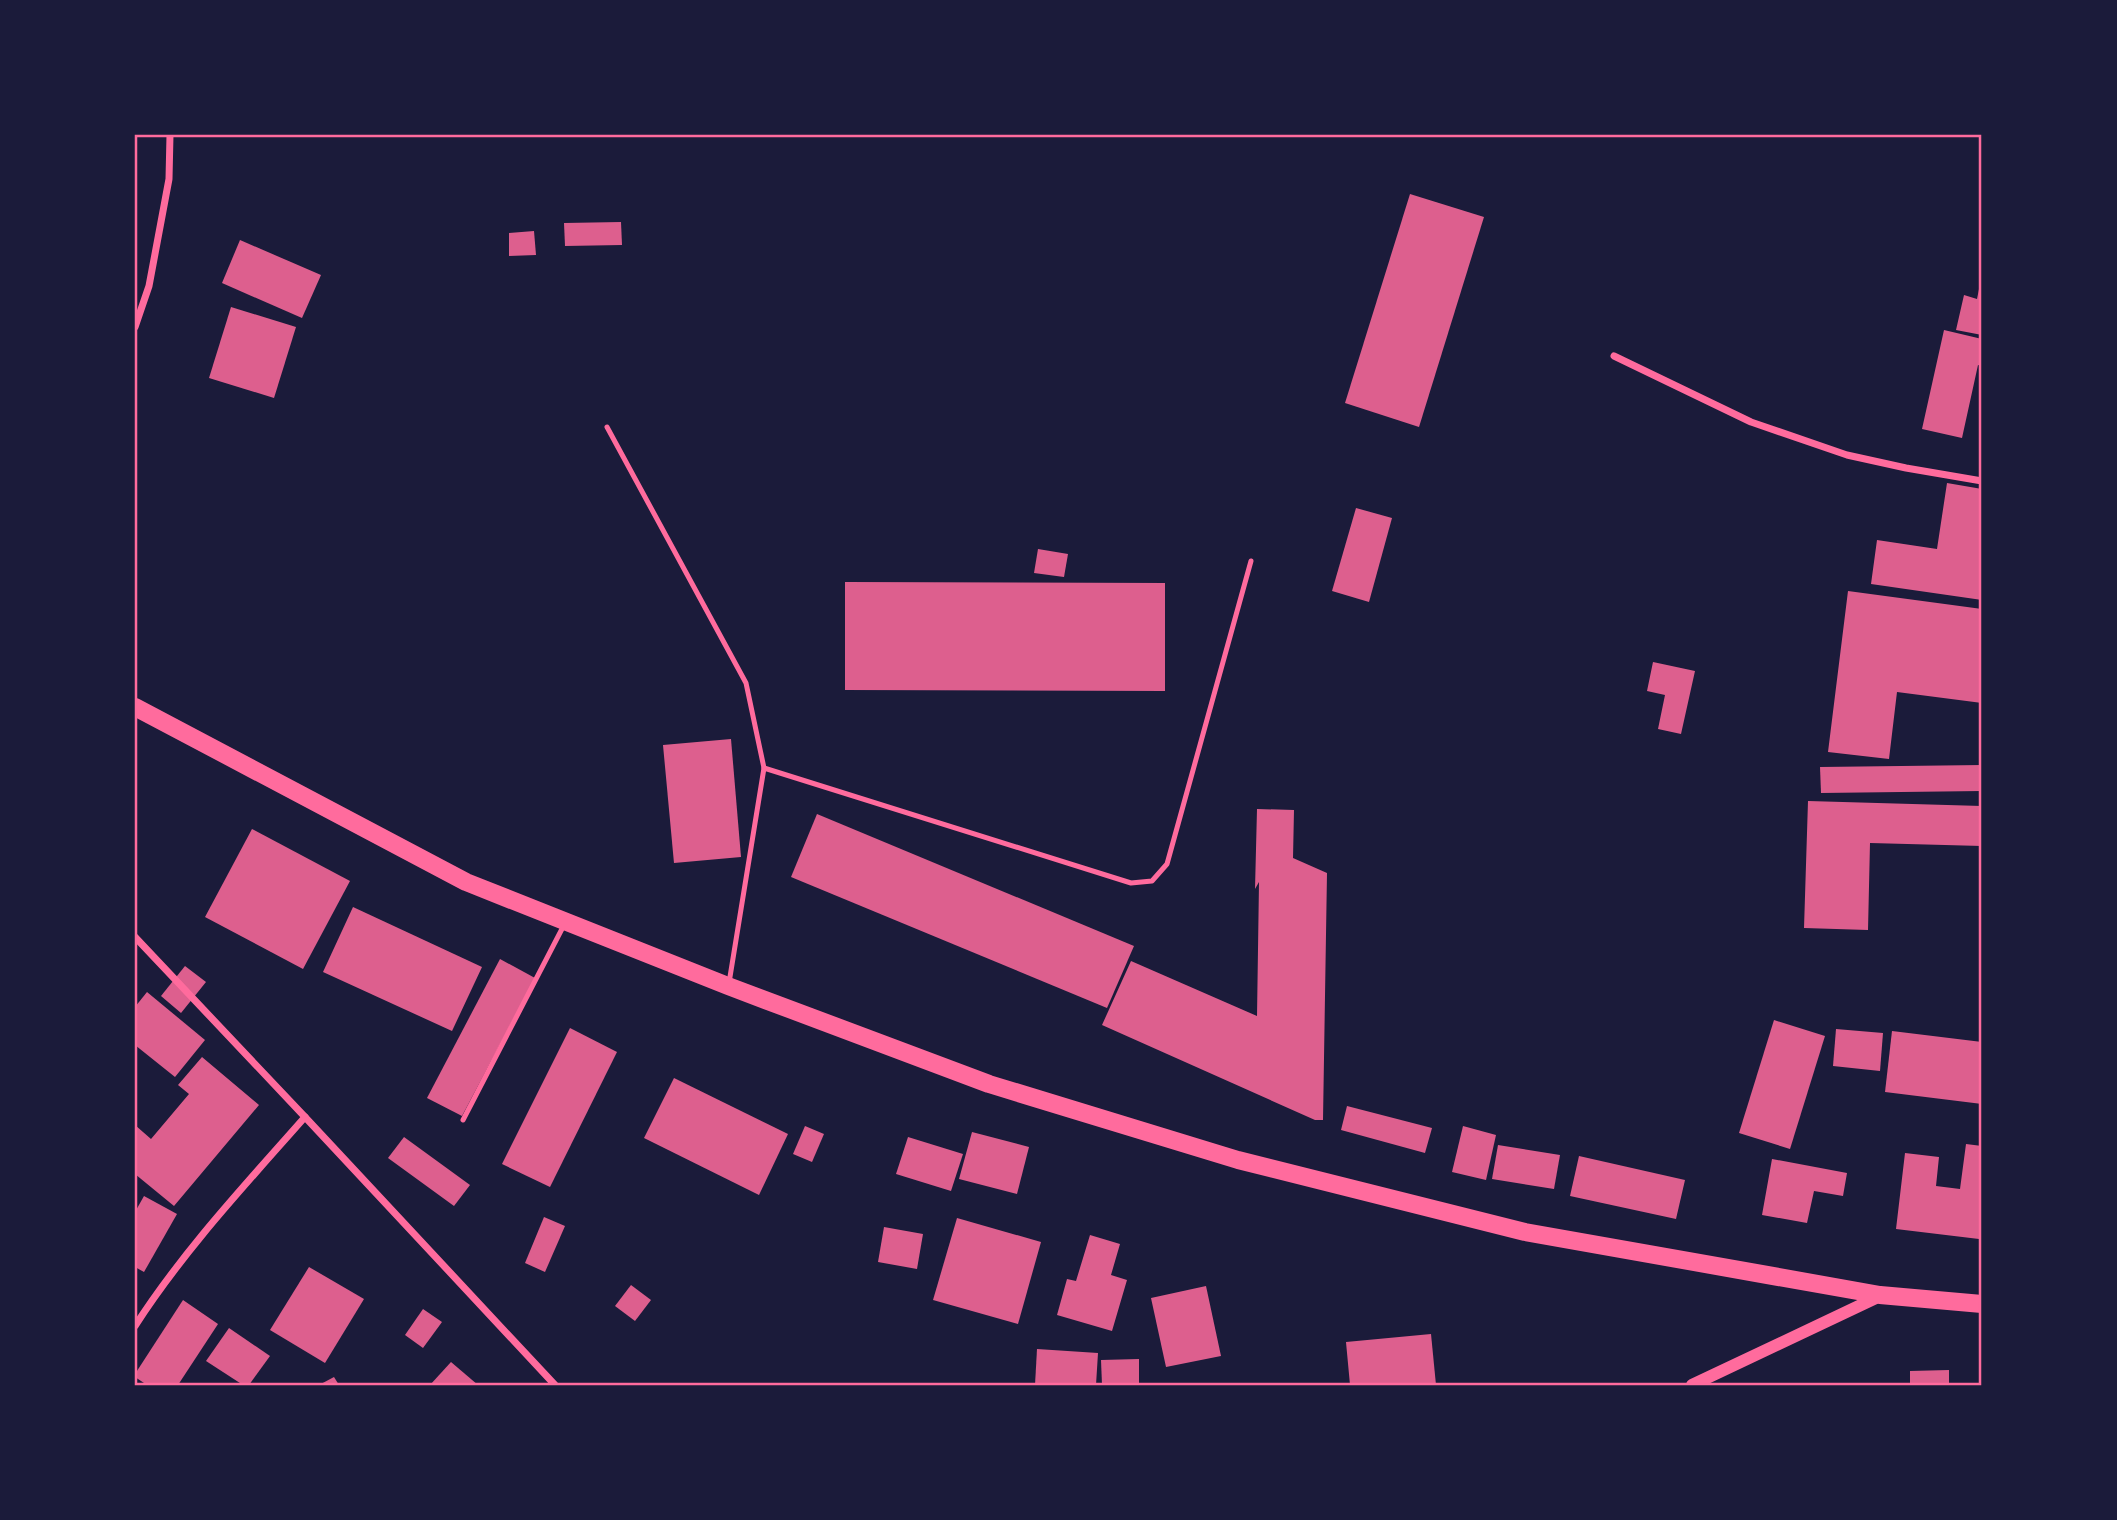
<svg xmlns="http://www.w3.org/2000/svg" width="2117" height="1520" viewBox="0 0 2117 1520" font-family="'Source Sans 3',sans-serif">
	<rect width="100%" height="100%" fill="#1b1b3a"/>
	<g fill="#dd5f8e">
		<path d="M 1410,194 L 1484,217 L 1419,427 L 1345,403 Z"/>
		<path d="M 621,222 L 622,245 L 565,246 L 564,223 Z"/>
		<path d="M 534,231 L 536,255 L 509,256 L 509,233 Z"/>
		<path d="M 240,240 L 321,275 L 302,318 L 222,283 Z"/>
		<path d="M 1981,279 L 1982,280 L 1982,335 L 1956,330 L 1964,295 L 1977,299 Z"/>
		<path d="M 231,307 L 296,327 L 274,398 L 209,378 Z"/>
		<path d="M 1944,330 L 1982,339 L 1982,366 L 1978,365 L 1962,438 L 1922,429 Z"/>
		<path d="M 1947,483 L 1982,489 L 1982,600 L 1871,584 L 1877,540 L 1937,549 Z"/>
		<path d="M 1356,508 L 1392,518 L 1369,602 L 1332,591 Z"/>
		<path d="M 1038,549 L 1068,554 L 1064,577 L 1034,573 Z"/>
		<path d="M 845,582 L 1165,583 L 1165,691 L 845,690 Z"/>
		<path d="M 1848,591 L 1982,609 L 1982,703 L 1897,692 L 1889,759 L 1828,752 Z"/>
		<path d="M 1653,662 L 1695,671 L 1681,734 L 1658,729 L 1665,695 L 1647,691 Z"/>
		<path d="M 731,739 L 741,857 L 674,863 L 663,745 Z"/>
		<path d="M 1982,765 L 1982,791 L 1821,793 L 1820,767 Z"/>
		<path d="M 1808,801 L 1982,806 L 1982,846 L 1870,843 L 1868,930 L 1804,928 Z"/>
		<path d="M 1257,809 L 1294,810 L 1293,858 L 1327,873 L 1323,1120 L 1315,1120 L 1102,1025 L 1131,961 L 1257,1016 L 1259,882 L 1255,889 Z"/>
		<path d="M 817,814 L 1134,946 L 1107,1008 L 791,877 Z"/>
		<path d="M 252,829 L 350,881 L 303,969 L 205,917 Z"/>
		<path d="M 353,907 L 482,967 L 452,1031 L 323,972 Z"/>
		<path d="M 500,959 L 535,978 L 462,1116 L 427,1098 Z"/>
		<path d="M 185,966 L 206,982 L 181,1013 L 161,996 Z"/>
		<path d="M 147,992 L 205,1040 L 175,1077 L 135,1045 L 135,1007 Z"/>
		<path d="M 1774,1020 L 1825,1036 L 1790,1149 L 1739,1133 Z"/>
		<path d="M 570,1028 L 617,1052 L 550,1187 L 502,1164 Z"/>
		<path d="M 1836,1029 L 1883,1033 L 1880,1071 L 1833,1066 Z"/>
		<path d="M 1892,1031 L 1982,1042 L 1982,1104 L 1885,1092 Z"/>
		<path d="M 202,1057 L 259,1105 L 174,1206 L 135,1174 L 135,1125 L 151,1139 L 189,1094 L 178,1085 Z"/>
		<path d="M 674,1078 L 788,1134 L 759,1195 L 644,1138 Z"/>
		<path d="M 1347,1106 L 1432,1128 L 1425,1153 L 1341,1130 Z"/>
		<path d="M 805,1126 L 824,1134 L 812,1162 L 793,1154 Z"/>
		<path d="M 1463,1126 L 1496,1135 L 1486,1180 L 1452,1172 Z"/>
		<path d="M 972,1132 L 1029,1147 L 1017,1194 L 959,1179 Z"/>
		<path d="M 404,1137 L 470,1185 L 454,1206 L 388,1158 Z"/>
		<path d="M 908,1137 L 963,1154 L 951,1191 L 896,1174 Z"/>
		<path d="M 1966,1144 L 1982,1146 L 1982,1213 L 1979,1239 L 1896,1229 L 1905,1153 L 1939,1157 L 1936,1186 L 1960,1189 Z"/>
		<path d="M 1498,1145 L 1560,1155 L 1554,1189 L 1492,1179 Z"/>
		<path d="M 1579,1156 L 1685,1180 L 1676,1219 L 1570,1196 Z"/>
		<path d="M 1772,1159 L 1847,1173 L 1843,1196 L 1814,1191 L 1807,1223 L 1762,1215 Z"/>
		<path d="M 144,1196 L 177,1214 L 144,1272 L 135,1267 L 135,1212 Z"/>
		<path d="M 544,1217 L 565,1226 L 545,1272 L 525,1263 Z"/>
		<path d="M 957,1218 L 1041,1242 L 1018,1324 L 933,1300 Z"/>
		<path d="M 884,1227 L 923,1234 L 917,1269 L 878,1262 Z"/>
		<path d="M 1090,1235 L 1120,1244 L 1111,1275 L 1127,1280 L 1112,1331 L 1057,1315 L 1067,1279 L 1076,1281 Z"/>
		<path d="M 309,1267 L 364,1299 L 325,1363 L 270,1330 Z"/>
		<path d="M 631,1285 L 651,1300 L 635,1321 L 615,1306 Z"/>
		<path d="M 1206,1286 L 1221,1356 L 1166,1367 L 1151,1298 Z"/>
		<path d="M 183,1300 L 218,1324 L 178,1385 L 147,1385 L 135,1377 L 135,1374 Z"/>
		<path d="M 423,1309 L 442,1322 L 423,1348 L 405,1335 Z"/>
		<path d="M 229,1328 L 270,1356 L 249,1385 L 243,1385 L 206,1361 Z"/>
		<path d="M 1431,1334 L 1436,1385 L 1350,1385 L 1346,1342 Z"/>
		<path d="M 1037,1349 L 1098,1353 L 1096,1385 L 1035,1385 Z"/>
		<path d="M 1139,1359 L 1139,1385 L 1102,1385 L 1101,1360 Z"/>
		<path d="M 451,1362 L 478,1385 L 430,1385 Z"/>
		<path d="M 1949,1370 L 1949,1385 L 1910,1385 L 1910,1371 Z"/>
		<path d="M 334,1377 L 339,1385 L 319,1385 Z"/>
	</g>
	<g fill="none" stroke-linecap="round" stroke-linejoin="round">
		<g stroke="#ff6b9d" stroke-width="5">
			<path d="M 607,427 L 746,683 L 764,768 L 729,983"/>
			<path d="M 764,768 L 1131,883 L 1152,881 L 1167,864 L 1251,561"/>
			<path d="M 463,1120 L 564,925"/>
		</g>
		<g stroke="#ff6b9d" stroke-width="7">
			<path d="M 135,327 L 149,286 L 169,179 L 170,135"/>
			<path d="M 1614,356 L 1751,422 L 1847,455 L 1906,468 L 1982,481"/>
			<path d="M 135,937 L 305,1117 L 555,1385"/>
			<path d="M 135,1326 C 184,1250 246,1184 305,1117"/>
		</g>
		<path stroke="#ff6b9d" stroke-width="12" d="M 1692,1385 L 1880,1296"/>
		<path stroke="#ff6b9d" stroke-width="18" d="M 135,707 L 466,882 L 728,986 L 989,1084 L 1238,1160 L 1525,1232 L 1880,1295 L 1982,1304"/>
	</g>
	<rect width="2117" height="1520" fill="none" stroke="#1b1b3a" stroke-width="273"/>
	<rect x="136" y="136" width="1844" height="1248" fill="none" stroke="#ff6b9d" stroke-width="2.5"/>
</svg>
